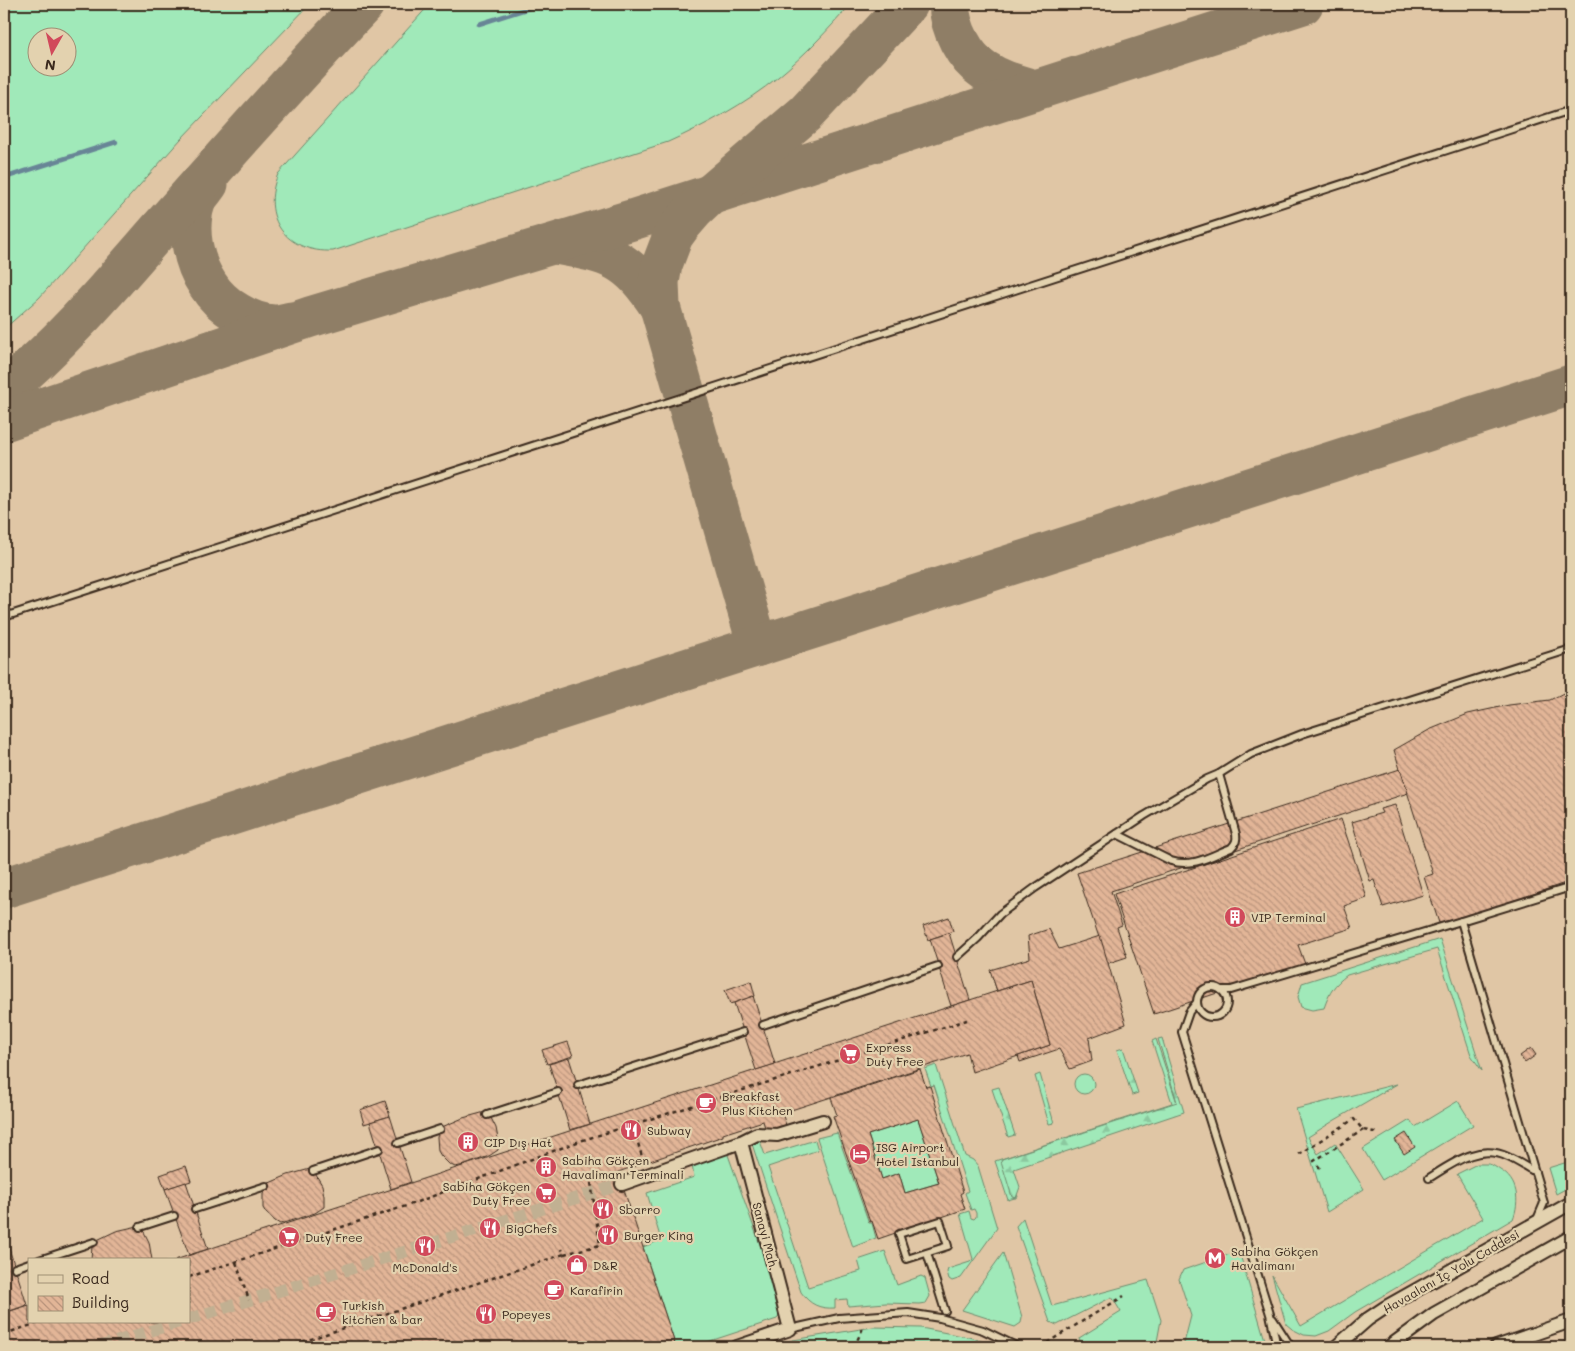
<svg xmlns="http://www.w3.org/2000/svg" width="1575" height="1351" viewBox="0 0 1575 1351" font-family="Mali,sans-serif">
	<defs>
		<pattern id="forest-firs" width="22" height="20" patternUnits="userSpaceOnUse" patternTransform="scale(1.25)"><rect width="22" height="20" fill="#a0e9b9"/><path d="M5 1l3.5 6h-7zM16 11l3.5 6h-7z" fill="#8bc89f"/></pattern>
		<pattern id="building-back-hatch" width="6" height="6" patternUnits="userSpaceOnUse" patternTransform="scale(1.25)"><rect width="6" height="6" fill="#e2b597"/><path d="M-1 5l2 2M0 0l6 6M5-1l2 2" fill="none" stroke="#b8937b"/></pattern>
	</defs>
	<rect width="100%" height="100%" fill="#e3d2af"/>
	<filter id="ink" filterUnits="userSpaceOnUse"><feTurbulence type="fractalNoise" baseFrequency=".02" numOctaves="2"/><feDisplacementMap in="SourceGraphic" scale="10" xChannelSelector="R" yChannelSelector="G"/><feConvolveMatrix kernelMatrix="1 2 1 2 8 2 1 2 1" color-interpolation-filters="sRGB"/></filter>
	<g filter="url(#ink)">
		<path fill="#e0c6a5" fill-rule="evenodd" d="M 4,4 L 1571,4 L 1571,1347 L 4,1347 ZM 38,38 L 68,38 L 68,68 L 38,68 ZM 29,1260 L 189,1260 L 189,1322 L 29,1322 Z"/>
		<g fill="#a0e9b9" stroke="#6e8a6c" fill-rule="evenodd">
			<path d="M 4,4 L 310,4 L 181,139 L 39,298 L 4,329 ZM 38,38 L 68,38 L 68,68 L 38,68 Z"/>
			<path d="M 430,4 L 851,4 C 828,30 805,55 778,77 C 745,104 706,125 668,142 L 333,251 C 286,253 260,218 278,174 Z"/>
			<path d="M 1440,939 L 1482,1071 L 1471,1055 L 1437,949 L 1347,975 C 1334,985 1330,991 1324,1008 L 1312,1010 L 1301,1007 L 1298,997 L 1302,983 Z"/>
			<path d="M 1156,1039 L 1180,1112 L 1009,1168 L 1018,1197 L 1008,1200 L 995,1161 L 1172,1103 L 1152,1041 Z"/>
			<path d="M 936,1065 L 965,1156 L 973,1160 L 978,1166 L 997,1228 L 961,1278 L 952,1281 L 949,1279 L 947,1272 L 948,1269 L 970,1262 L 973,1259 L 960,1214 L 969,1211 L 971,1218 L 974,1219 L 976,1217 L 976,1213 L 974,1209 L 971,1210 L 965,1193 L 968,1191 L 934,1085 L 931,1086 L 925,1069 Z"/>
			<circle cx="1084" cy="1084" r="10"/>
			<path d="M 1397,1084 L 1335,1120 L 1308,1137 L 1318,1154 L 1335,1143 L 1364,1189 L 1327,1212 L 1296,1109 Z"/>
			<path d="M 1458,1101 L 1473,1125 L 1382,1180 L 1363,1149 L 1410,1120 L 1415,1127 Z"/>
			<path d="M 918,1119 L 939,1183 L 905,1193 L 899,1173 L 882,1179 L 868,1135 Z"/>
			<path d="M 837,1133 L 869,1223 L 872,1223 L 876,1238 L 853,1247 L 817,1138 Z"/>
			<path d="M 815,1140 L 818,1150 L 768,1167 L 808,1287 L 861,1271 L 858,1260 L 885,1251 L 897,1285 L 921,1276 L 925,1278 L 930,1296 L 926,1303 L 919,1304 L 886,1303 L 848,1306 L 847,1299 L 835,1300 L 835,1308 C 820,1309 810,1305 801,1292 L 752,1144 L 760,1141 L 765,1155 Z"/>
			<path d="M 727,1152 L 779,1298 L 781,1314 L 777,1319 L 692,1347 L 676,1347 L 643,1247 L 661,1240 L 647,1193 L 694,1177 L 692,1165 Z"/>
			<path d="M 1571,1161 L 1571,1186 L 1556,1194 L 1548,1168 Z"/>
			<path d="M 1477,1164 C 1481,1164 1485,1164 1489,1164 C 1493,1165 1497,1168 1500,1170 C 1518,1180 1520,1201 1513,1219 L 1355,1312 L 1329,1331 L 1316,1336 L 1304,1335 L 1292,1329 L 1286,1324 L 1272,1275 L 1301,1326 L 1483,1218 L 1457,1174 Z"/>
			<path d="M 1023,1218 L 1052,1306 L 1148,1280 L 1161,1320 L 1156,1347 L 1083,1347 L 1079,1338 L 1121,1312 L 1112,1297 L 1057,1325 L 1050,1322 L 1016,1226 Z"/>
			<path d="M 1239,1251 L 1267,1347 L 1183,1347 L 1191,1316 L 1179,1279 L 1183,1270 Z"/>
			<path d="M 1003,1253 L 1022,1317 L 1021,1323 L 1015,1327 L 962,1310 Z"/>
			<path d="M 873,1327 L 921,1328 L 973,1338 L 997,1347 L 769,1347 L 793,1340 Z"/>
		</g>
		<g fill="url(#forest-firs)" stroke="#6e8a6c">
			<path d="M 1162,1038 L 1184,1112 L 1014,1169 L 1020,1187 L 1016,1198 L 1012,1197 L 1001,1161 L 1002,1159 L 1177,1102 L 1158,1039 Z"/>
			<path d="M 1123,1048 L 1138,1093 L 1132,1095 L 1117,1050 Z"/>
			<path d="M 1040,1074 L 1054,1123 L 1049,1124 L 1035,1076 Z"/>
			<path d="M 999,1087 L 1015,1135 L 1008,1137 L 992,1089 Z"/>
		</g>
		<g fill="none" stroke-linecap="round" stroke-linejoin="round">
			<g stroke="#688596" stroke-width="4.5">
				<path d="M 479,24 L 542,4"/>
				<path d="M 4,178 L 116,142"/>
			</g>
			<g stroke="#8f7e66" stroke-width="41">
				<path d="M 949,4 C 950,28 964,57 984,70 C 1000,81 1018,85 1035,90"/>
				<path d="M 208,184 C 204,190 197,197 195,203 C 186,229 193,263 208,285 C 221,306 251,325 275,325 C 280,325 286,323 291,322"/>
				<path d="M 556,244 C 612,254 628,258 660,307"/>
				<path d="M 4,390 C 61,344 109,287 157,232 C 226,155 293,78 364,4"/>
				<path d="M 4,421 L 310,317 L 635,219 L 1303,4"/>
				<path d="M 758,646 L 660,307 L 659,282 L 662,265 L 673,236 L 681,225 L 694,210 L 710,195 L 806,113 L 908,4"/>
				<path d="M 4,888 L 1571,385"/>
			</g>
		</g>
		<g fill="url(#building-back-hatch)" stroke="#3b2a1e" fill-rule="evenodd">
			<path d="M 1571,689 L 1571,881 L 1440,926 L 1424,877 L 1433,874 L 1394,750 L 1429,730 L 1468,714 L 1509,705 L 1550,700 Z"/>
			<path d="M 1400,769 L 1408,793 L 1111,891 L 1122,925 L 1117,927 L 1127,957 L 1033,988 L 1031,980 L 997,991 L 994,982 L 1103,949 L 1077,873 Z"/>
			<path d="M 1395,805 L 1423,895 L 1383,907 L 1374,880 L 1370,881 L 1352,822 L 1382,813 L 1380,809 Z"/>
			<path d="M 1341,819 L 1367,898 L 1344,906 L 1352,928 L 1298,945 L 1305,964 L 1154,1014 L 1114,894 Z"/>
			<path d="M 949,917 L 953,931 L 928,940 L 923,926 Z"/>
			<path d="M 1049,929 L 1059,949 L 1100,936 L 1126,1024 L 1089,1038 L 1092,1061 L 1070,1069 L 1059,1049 L 1020,1062 L 1018,1056 L 1050,1045 L 1031,980 L 997,991 L 990,970 L 1030,958 L 1028,936 Z"/>
			<path d="M 949,933 L 970,1000 L 951,1006 L 930,939 Z"/>
			<path d="M 1031,980 L 1050,1045 L 972,1072 L 967,1053 L 782,1113 L 786,1125 L 766,1131 L 763,1121 L 723,1134 L 723,1136 L 618,1172 L 676,1347 L 4,1347 L 4,1313 L 29,1305 L 29,1322 L 189,1322 L 189,1260 L 175,1260 Z"/>
			<path d="M 751,981 L 755,996 L 730,1004 L 725,990 Z"/>
			<path d="M 753,996 L 775,1064 L 756,1070 L 734,1003 Z"/>
			<path d="M 568,1042 L 573,1056 L 547,1064 L 542,1050 Z"/>
			<path d="M 1531,1048 L 1536,1055 L 1525,1063 L 1520,1056 Z"/>
			<path d="M 569,1058 L 590,1124 L 570,1130 L 549,1064 Z"/>
			<path d="M 920,1069 L 926,1087 L 930,1086 L 963,1192 L 960,1194 L 965,1209 L 878,1239 L 872,1221 L 870,1222 L 833,1116 L 837,1115 L 831,1098 ZM 918,1119 L 939,1183 L 905,1193 L 899,1173 L 882,1179 L 868,1135 Z"/>
			<path d="M 385,1101 L 390,1116 L 364,1124 L 360,1110 Z"/>
			<path d="M 485,1112 L 491,1118 L 496,1128 L 498,1139 L 498,1150 L 489,1156 L 465,1165 L 455,1167 L 449,1164 L 441,1156 L 438,1151 L 437,1137 L 442,1127 L 463,1118 Z"/>
			<path d="M 390,1116 L 411,1182 L 391,1189 L 370,1122 Z"/>
			<path d="M 1406,1133 L 1415,1147 L 1404,1154 L 1395,1140 Z"/>
			<path d="M 186,1166 L 191,1181 L 165,1189 L 160,1175 Z"/>
			<path d="M 310,1169 L 316,1175 L 322,1185 L 324,1196 L 324,1207 L 315,1213 L 290,1221 L 280,1224 L 275,1221 L 266,1213 L 263,1208 L 263,1194 L 267,1184 L 288,1175 Z"/>
			<path d="M 186,1182 L 208,1249 L 189,1255 L 165,1189 Z"/>
			<path d="M 138,1226 L 144,1232 L 149,1242 L 152,1260 L 91,1260 L 92,1246 L 95,1241 L 116,1231 Z"/>
			<path d="M 4,1239 L 6,1239 L 27,1305 L 7,1312 L 4,1300 Z"/>
			<path d="M 1571,1340 L 1571,1347 L 1548,1347 Z"/>
		</g>
		<g fill="none" stroke-linecap="round" stroke-linejoin="round">
			<g stroke="#c1b092" stroke-width="12" stroke-dasharray="12 6" stroke-linecap="butt">
				<path d="M 189,1319 L 622,1184"/>
				<path d="M 99,1347 L 179,1322"/>
			</g>
			<g stroke="#3b2a1e" stroke-width="10">
				<g id="lane">
					<path d="M 4,617 L 1571,110"/>
					<path d="M 1117,834 L 1171,861 C 1193,868 1211,856 1231,848 C 1236,843 1237,840 1236,834 L 1219,774"/>
					<path d="M 1461,921 L 1544,1203 L 1536,1222"/>
					<path d="M 957,957 L 978,938 L 1000,914 L 1035,888 L 1144,816 L 1207,779 L 1219,774 L 1251,754 L 1302,734 L 1571,649"/>
					<circle cx="1212" cy="1002" r="15"/>
					<path d="M 1221,990 L 1231,990 L 1461,921 L 1571,887"/>
					<path d="M 1197,1002 L 1189,1012 L 1182,1032 L 1270,1314 L 1277,1347"/>
					<path d="M 763,1025 L 938,966"/>
					<path d="M 578,1085 L 743,1032"/>
					<path d="M 487,1115 L 558,1092"/>
					<path d="M 398,1143 L 440,1129"/>
					<path d="M 313,1171 L 379,1149"/>
					<path d="M 1429,1178 C 1453,1163 1479,1143 1508,1157 C 1517,1161 1526,1167 1535,1172"/>
					<path d="M 195,1209 L 266,1186"/>
					<path d="M 940,1221 L 948,1246 L 907,1259 L 899,1234 Z"/>
					<path d="M 140,1227 L 174,1216"/>
					<path d="M 927,1253 L 945,1311"/>
					<path d="M 39,1260 L 94,1242"/>
					<path d="M 15,1268 L 29,1263"/>
					<path d="M 1273,1319 L 1291,1347"/>
					<path d="M 790,1329 L 839,1318 L 908,1313 L 940,1318 L 983,1330 L 1018,1347"/>
				</g>
			</g>
			<g stroke="#3b2a1e" stroke-width="16">
				<g id="street">
					<path d="M 622,1184 L 741,1142 L 757,1134 L 777,1135 L 823,1121"/>
					<path d="M 737,1347 L 790,1329 L 741,1142"/>
					<path d="M 1336,1347 L 1368,1319 L 1386,1307 L 1571,1203"/>
					<path d="M 1389,1347 L 1434,1314 L 1571,1237"/>
					<path d="M 1496,1347 L 1571,1321"/>
				</g>
			</g>
			<g stroke="#3b2a1e" stroke-width="2.5" stroke-dasharray="4 4" stroke-linecap="butt">
				<path d="M 636,1136 L 642,1157"/>
				<path d="M 1299,1154 L 1354,1119 L 1363,1130 L 1379,1133"/>
				<path d="M 1320,1168 L 1314,1161 L 1363,1130"/>
				<path d="M 564,1254 L 600,1245 L 590,1175"/>
				<path d="M 236,1262 L 249,1300"/>
				<path d="M 189,1277 L 409,1205 L 580,1141 L 967,1020"/>
				<path d="M 4,1334 L 41,1322"/>
				<path d="M 287,1347 L 564,1254 L 562,1249"/>
				<path d="M 854,1347 L 864,1326"/>
				<path d="M 1040,1347 L 1124,1296"/>
			</g>
			<use href="#lane" stroke="#e3d2af" stroke-width="6"/>
			<use href="#street" stroke="#e3d2af" stroke-width="12"/>
		</g>
	</g>
	<defs>
		<g id="building-disc" transform="scale(1.125)"><circle r="9.5" fill="#d1495b" stroke="#e3d2af"/><path d="M-4-6H4V6H1V3H-1V6H-4ZM-2.5-4.3h1.7v1.8h-1.7ZM.8-4.3h1.7v1.8H.8ZM-2.5-1h1.7V.8h-1.7ZM.8-1h1.7V.8H.8Z" fill="#fff"/></g>
		<g id="supermarket-disc" transform="scale(1.125)"><circle r="9.5" fill="#d1495b" stroke="#e3d2af"/><path d="M-6-5.5h2.5l.6 2H6L4.5 2H-2.5L-4.4-4H-6ZM-1.5 3.2a1.3 1.3 0 1 0 .1 0ZM3 3.2a1.3 1.3 0 1 0 .1 0Z" fill="#fff"/></g>
		<g id="cafe-disc" transform="scale(1.125)"><circle r="9.5" fill="#d1495b" stroke="#e3d2af"/><path d="M-5.5-4.5H6V0H3Q3 3.5 0 3.5H-2.5Q-5.5 3.5-5.5 0ZM3-3.2v2h1.7v-2ZM-6 4.5H4V6H-6Z" fill="#fff"/></g>
		<g id="restaurant-disc" transform="scale(1.125)"><circle r="9.5" fill="#d1495b" stroke="#e3d2af"/><path d="M-5-6h1v4h1v-4h1v4h1v-4h1v5L-1.5 .5V6h-2V.5L-5-1ZM5-6V6H3V1.5H1.5Q1.5-4 5-6Z" fill="#fff"/></g>
		<g id="hotel-disc" transform="scale(1.125)"><circle r="9.5" fill="#d1495b" stroke="#e3d2af"/><path d="M-6-4.5h1.5V1H6V5H4.5V3h-9V5H-6ZM-4 0a1.8 1.8 0 1 1 3.6 0ZM.5 0V-2.5h3Q6-2.5 6 0Z" fill="#fff"/></g>
		<g id="metro-disc" transform="scale(1.125)"><circle r="9.5" fill="#d1495b" stroke="#e3d2af"/><path d="M-5.5 5V-5H-3L0 0L3-5H5.5V5H3V-.5L0 4L-3-.5V5Z" fill="#fff"/></g>
		<g id="shop-disc" transform="scale(1.125)"><circle r="9.5" fill="#d1495b" stroke="#e3d2af"/><path d="M-5-2.5h2.3a2.7 3.5 0 0 1 5.4 0H5L5.5 6h-11ZM-1.5-2.5h3a1.5 2.3 0 0 0-3 0Z" fill="#fff"/></g>
	</defs>
	<g fill-rule="evenodd">
		<use href="#building-disc" x="1235" y="917"/>
		<use href="#supermarket-disc" x="850" y="1054"/>
		<use href="#cafe-disc" x="706" y="1103"/>
		<use href="#restaurant-disc" x="631" y="1130"/>
		<use href="#building-disc" x="468" y="1142"/>
		<use href="#hotel-disc" x="860" y="1154"/>
		<use href="#building-disc" x="546" y="1167"/>
		<use href="#supermarket-disc" x="546" y="1193"/>
		<use href="#restaurant-disc" x="603" y="1209"/>
		<use href="#restaurant-disc" x="490" y="1228"/>
		<use href="#restaurant-disc" x="608" y="1235"/>
		<use href="#supermarket-disc" x="289" y="1237"/>
		<use href="#restaurant-disc" x="425" y="1246"/>
		<use href="#metro-disc" x="1215" y="1258"/>
		<use href="#shop-disc" x="577" y="1265"/>
		<use href="#cafe-disc" x="554" y="1290"/>
		<use href="#cafe-disc" x="326" y="1312"/>
		<use href="#restaurant-disc" x="486" y="1314"/>
	</g>
	<g text-anchor="middle" dominant-baseline="central" stroke-width="4.5" stroke-linejoin="round" paint-order="stroke">
		<g font-size="12" fill="#3b2a1e" stroke="#e3d2af" text-anchor="start">
			<text x="1251" y="917">VIP Terminal</text>
			<text x="866" y="1047">Express<tspan x="866" dy="14">Duty Free</tspan></text>
			<text x="722" y="1096">Breakfast<tspan x="722" dy="14">Plus Kitchen</tspan></text>
			<text x="647" y="1130">Subway</text>
			<text x="484" y="1142">CIP Dış Hat</text>
			<text x="876" y="1147">ISG Airport<tspan x="876" dy="14">Hotel Istanbul</tspan></text>
			<text x="562" y="1160">Sabiha Gökçen<tspan x="562" dy="14">Havalimanı Terminali</tspan></text>
			<text x="530" y="1186" text-anchor="end">Sabiha Gökçen<tspan x="530" dy="14">Duty Free</tspan></text>
			<text x="619" y="1209">Sbarro</text>
			<text x="506" y="1228">BigChefs</text>
			<text x="624" y="1235">Burger King</text>
			<text x="305" y="1237">Duty Free</text>
			<text x="1231" y="1251">Sabiha Gökçen<tspan x="1231" dy="14">Havalimanı</tspan></text>
			<text x="593" y="1265">D&amp;R</text>
			<text x="425" y="1267" text-anchor="middle">McDonald's</text>
			<text x="570" y="1290">Karafirin</text>
			<text x="342" y="1305">Turkish<tspan x="342" dy="14">kitchen &amp; bar</tspan></text>
			<text x="502" y="1314">Popeyes</text>
		</g>
		<g font-size="12" fill="#3b2a1e" stroke="#e3d2af">
			<text transform="translate(766 1236) rotate(75)">Sanayi Mah.</text>
			<text transform="translate(1451 1271) rotate(-30)">Havaalanı İç Yolu Caddesi</text>
		</g>
	</g>
	<rect width="1575" height="1351" fill="none" stroke="#e3d2af" stroke-width="20"/>
	<rect x="10" y="10" width="1555" height="1331" fill="none" stroke="#3b2a1e" stroke-width="2" filter="url(#ink)"/>
	<rect x="28" y="1258" width="162" height="65" fill="#e3d2af" stroke="#a08f75"/>
	<rect x="38" y="1275" width="25" height="8" fill="#e3d2af" stroke="#a08f75"/>
	<text x="72" y="1284" font-size="15" fill="#3b2a1e">Road</text>
	<rect x="38" y="1296" width="25" height="15" fill="url(#building-back-hatch)" stroke="#a08f75"/>
	<text x="72" y="1308" font-size="15" fill="#3b2a1e">Building</text>
	<g transform="translate(52 52) rotate(188)"><circle r="24" fill="#e3d2af" stroke="#a08f75"/>
	<path d="M0-4L9 19L0 12L-9 19Z" fill="#d1495b"/>
	<text y="-8" font-size="14" font-weight="bold" text-anchor="middle" fill="#3b2a1e">N</text>
	</g>
</svg>
